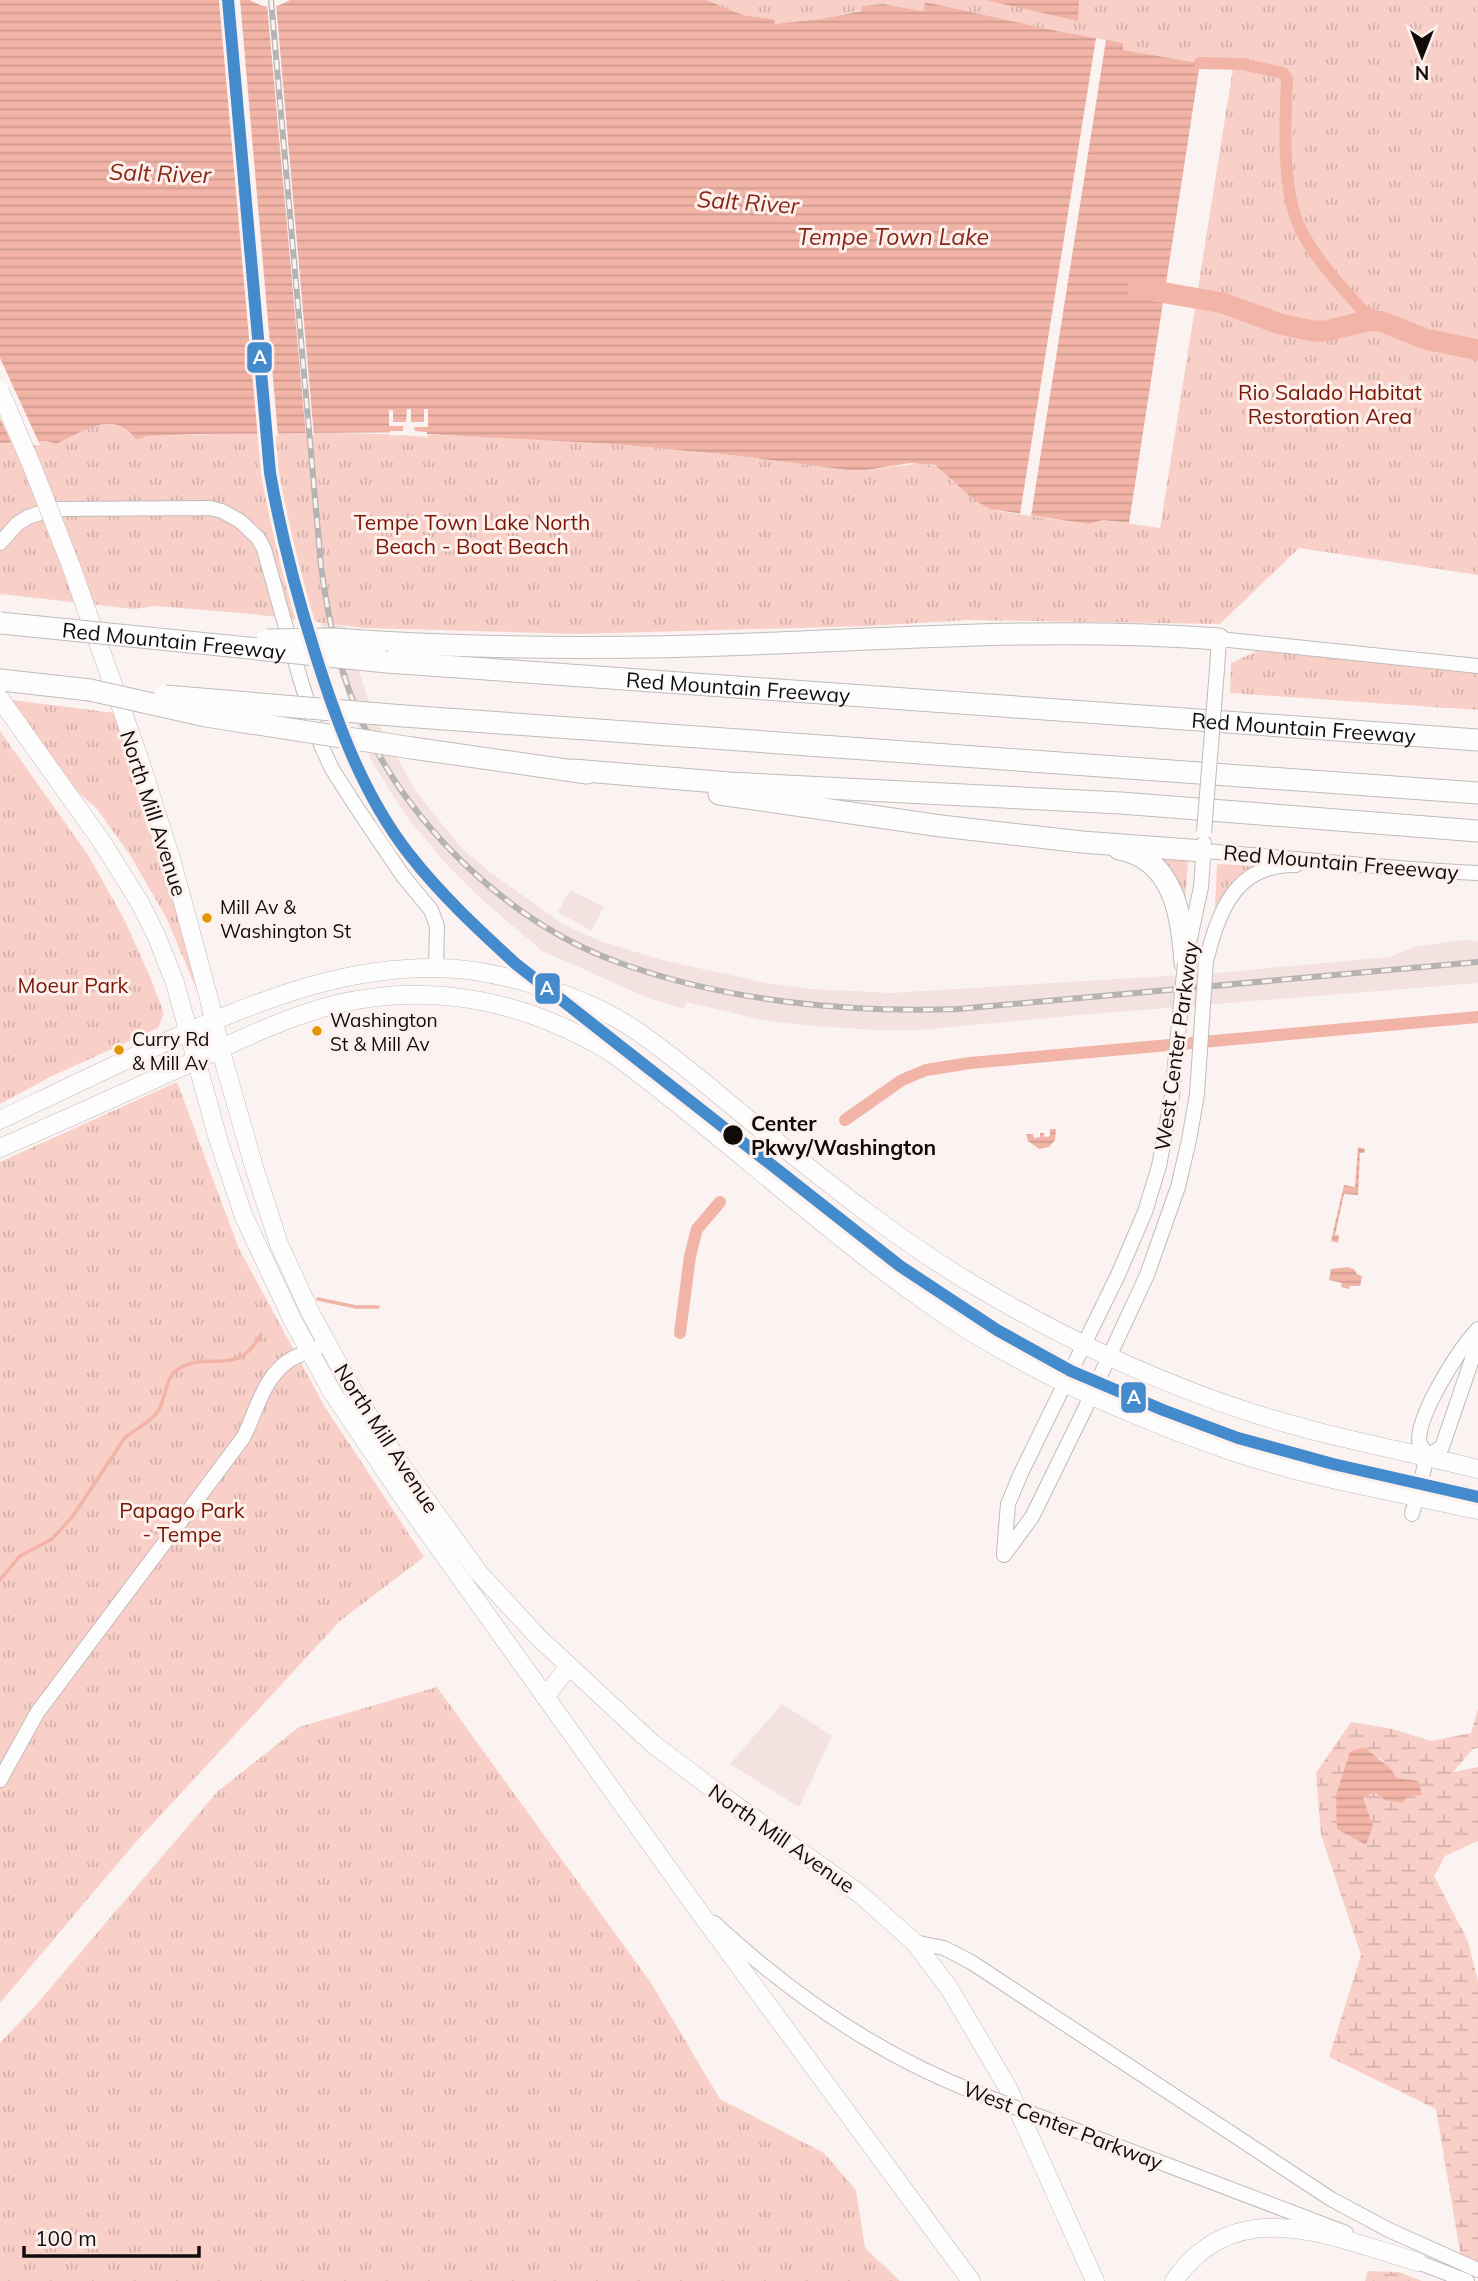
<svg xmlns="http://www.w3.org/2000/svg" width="1478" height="2281" viewBox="0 0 1478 2281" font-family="Mulish,sans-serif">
	<defs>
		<pattern id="grass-tufts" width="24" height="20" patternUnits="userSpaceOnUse" patternTransform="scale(1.75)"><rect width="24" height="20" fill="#f9d0c8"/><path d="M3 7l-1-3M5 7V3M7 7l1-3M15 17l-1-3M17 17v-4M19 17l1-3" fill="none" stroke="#d4b1aa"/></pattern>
		<pattern id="wetland-marsh" width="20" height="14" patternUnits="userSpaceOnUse" patternTransform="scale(1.75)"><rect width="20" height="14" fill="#f9d0c8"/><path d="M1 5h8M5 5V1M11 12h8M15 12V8" fill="none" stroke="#d4b1aa"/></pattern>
		<pattern id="water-rules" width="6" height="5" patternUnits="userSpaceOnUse" patternTransform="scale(1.75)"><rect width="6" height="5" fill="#f2b4a7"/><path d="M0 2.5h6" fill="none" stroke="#ce9a8e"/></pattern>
	</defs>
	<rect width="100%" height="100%" fill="#faf3f2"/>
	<g fill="#f3e2df">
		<path d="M 330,565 L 347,634 L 367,696 L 380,727 L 417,793 L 464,851 L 494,875 L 564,925 L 600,941 L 662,960 L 771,984 L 810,989 L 891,993 L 1217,973 L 1390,957 L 1413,947 L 1464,940 L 1478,941 L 1478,983 L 1080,1015 L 919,1030 L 877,1030 L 802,1025 L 763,1020 L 686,1002 L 684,1009 L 651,999 L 542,951 L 478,896 L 448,866 L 406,816 L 371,760 L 319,620 Z"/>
		<path d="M 570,890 L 604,907 L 591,931 L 558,912 Z"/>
		<path d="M 782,1704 L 832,1736 L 799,1807 L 730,1764 Z"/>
	</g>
	<g fill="url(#grass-tufts)">
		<path d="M 706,0 L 1478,0 L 1478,575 L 1299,548 L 1220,624 L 968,620 L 867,626 L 576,634 L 365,628 L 252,614 L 156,606 L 134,609 L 0,594 L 0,443 L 47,441 L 56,444 C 83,432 112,407 136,440 L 147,436 L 280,432 L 479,436 L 613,444 L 731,455 L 847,470 L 867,470 L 923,463 L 940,468 L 954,483 L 998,511 L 1087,524 L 1103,520 L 1160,528 L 1233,68 L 1122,50 L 1122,43 L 1057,31 L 925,3 L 923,11 L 883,4 L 862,6 L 862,10 L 820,19 L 775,24 L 773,19 L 742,15 Z"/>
		<path d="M 1259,650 L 1478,673 L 1478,710 L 1230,693 L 1231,663 Z"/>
		<path d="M 12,700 L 115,713 L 147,826 L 164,862 L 198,986 L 195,986 L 167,919 L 130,855 L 97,809 L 69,784 Z"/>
		<path d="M 0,731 L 88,855 L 124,919 L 151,979 L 162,1008 L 163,1015 L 158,1028 L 50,1077 L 0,1104 Z"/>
		<path d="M 1156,857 L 1188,861 L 1185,903 Z"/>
		<path d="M 1217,864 L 1254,866 L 1254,868 L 1227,889 L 1215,908 Z"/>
		<path d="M 177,1082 L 239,1249 L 325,1407 L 424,1557 L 340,1621 L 135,1843 L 0,2003 L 0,1162 Z"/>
		<path d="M 437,1687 L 651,1983 L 720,2099 L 824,2153 L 856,2190 L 865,2248 L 900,2281 L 0,2281 L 0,2043 L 35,2006 L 217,1792 L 299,1727 Z"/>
	</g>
	<g fill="url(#wetland-marsh)" fill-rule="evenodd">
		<path d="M 1478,1709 L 1478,1748 L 1473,1749 L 1453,1772 L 1478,1767 L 1478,1841 L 1445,1856 L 1434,1876 L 1468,1941 L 1478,1982 L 1478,2269 L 1462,2264 L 1436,2109 L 1329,2057 L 1361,1955 L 1321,1835 L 1316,1773 L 1351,1722 L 1393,1729 L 1431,1741 L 1471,1733 ZM 1351,1752 L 1380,1758 L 1397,1778 L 1385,1800 L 1374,1792 L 1362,1798 L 1373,1826 L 1345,1774 Z"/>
		<path d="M 1368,2271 L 1399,2272 L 1422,2281 L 1365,2281 Z"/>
	</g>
	<g fill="url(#water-rules)">
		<path d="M 0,0 L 250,0 C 266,9 274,9 290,0 L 706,0 L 743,15 L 774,19 L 775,24 L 820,19 L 861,11 L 862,6 L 883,4 L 923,11 L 925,2 L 1057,31 L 1123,43 L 1123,50 L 1200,63 L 1129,523 L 1103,520 L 1088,524 L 990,509 L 973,499 L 935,465 L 910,463 L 867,470 L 847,470 L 731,455 L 613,444 L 427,434 L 427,432 L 197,434 L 147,436 L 136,440 C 113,407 82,433 56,444 L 47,441 L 0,443 Z"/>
		<path d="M 985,0 L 1079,0 L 1078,21 Z"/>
		<path d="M 1050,1129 L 1056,1129 L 1055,1140 L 1049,1147 L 1039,1149 L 1028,1141 L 1026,1134 L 1033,1134 L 1034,1138 L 1040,1137 L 1040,1133 L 1044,1133 L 1044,1137 L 1050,1136 Z"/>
		<path d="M 1358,1147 L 1365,1149 L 1364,1153 L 1360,1153 L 1358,1195 L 1344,1194 L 1335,1235 L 1339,1235 L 1338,1243 L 1331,1241 L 1344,1185 L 1355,1187 Z"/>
		<path d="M 1347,1267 L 1354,1269 L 1357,1274 L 1362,1276 L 1360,1286 L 1350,1286 L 1349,1289 L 1341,1287 L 1342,1283 L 1329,1280 L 1331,1269 Z"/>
		<path d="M 1364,1747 L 1390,1768 L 1397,1778 L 1418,1781 L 1422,1795 L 1408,1796 L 1402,1803 L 1385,1800 L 1374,1792 L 1363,1798 L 1373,1826 L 1366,1845 L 1337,1829 L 1336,1795 L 1350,1752 Z"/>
	</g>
	<g fill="#faf3f2">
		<path d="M 225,0 L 240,0 L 278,436 L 263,436 Z"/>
		<path d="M 267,4 L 276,4 L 314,436 L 306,436 Z"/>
		<path d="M 1096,38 L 1106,40 L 1031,516 L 1020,514 Z"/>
		<path d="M 0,358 L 40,445 L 13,446 L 0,418 Z"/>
		<path d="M 407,409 L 411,409 L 411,422 L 424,422 L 424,409 L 428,409 L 428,427 L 414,427 L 415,431 L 427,432 L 427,437 L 403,435 L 390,436 L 390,431 L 403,431 L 403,426 L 389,426 L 389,410 L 393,410 L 393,422 L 406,422 Z"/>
	</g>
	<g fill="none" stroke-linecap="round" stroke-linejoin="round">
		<g stroke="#f2b4a7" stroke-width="3.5">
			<path d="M 318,1299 L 356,1307 L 378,1307"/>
			<path d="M 0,1580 L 20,1556 L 52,1539 L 73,1516 L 124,1439 C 134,1429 151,1423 158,1411 C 167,1397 164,1377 180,1368 C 211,1350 237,1379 261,1334"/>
		</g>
		<g stroke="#f2b4a7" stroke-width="12">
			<path d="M 1200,63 L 1242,64 L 1283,73 L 1287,79 C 1285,123 1281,190 1301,230 C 1318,264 1347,292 1371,320"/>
			<path d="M 845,1120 L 902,1080 L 926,1070 L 970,1063 L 1478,1017"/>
			<path d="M 680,1333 L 690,1256 L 697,1229 L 720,1202"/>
		</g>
		<path stroke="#f2b4a7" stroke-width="21" d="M 1137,288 L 1223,303 L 1280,324 L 1313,331 L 1326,331 L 1371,320 L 1383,322 L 1425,339 L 1478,350"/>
		<g stroke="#c1bbba" stroke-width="16">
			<g id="minor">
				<path d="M 0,543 L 17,524 L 28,517 L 52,509 L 210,508 L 222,511 L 240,521 L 258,538 L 264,549 L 300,678 L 321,745 L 332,769 L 357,808 L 403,876 L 431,910 L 437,926 L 436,967"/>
				<path d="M 1217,669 L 1219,639 L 1478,666"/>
				<path d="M 1203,851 C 1295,858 1386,869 1478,873"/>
				<path d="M 1188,948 L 1201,887 L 1204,843"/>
				<path d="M 1206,961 C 1219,912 1234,864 1296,865"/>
				<path d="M 1425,1457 L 1442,1447 L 1478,1342"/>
				<path d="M 1412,1514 C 1415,1502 1427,1466 1425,1455 C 1424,1450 1420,1445 1419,1440 C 1419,1412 1459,1349 1478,1329"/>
				<path d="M 1004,1553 L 1008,1504 L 1021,1473 L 1118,1275 L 1145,1212 L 1159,1166 L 1172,1096"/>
				<path d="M 1004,1555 L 1032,1517 L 1083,1413 L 1147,1275 L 1178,1187 L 1189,1140 L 1197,1094"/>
				<path d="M 0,1780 L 37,1713 L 243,1438 C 257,1411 262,1380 288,1361 C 297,1355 309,1352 318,1347"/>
				<path d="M 714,1923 C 793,1996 879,2056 980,2094"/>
				<path d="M 914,1942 L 944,1948 L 971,1962 L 1331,2199 L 1389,2230 L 1478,2270"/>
				<path d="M 1062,2125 L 1346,2233"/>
				<path d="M 1410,2259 L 1467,2281"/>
			</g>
		</g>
		<g stroke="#c1bbba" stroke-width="19">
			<g id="major">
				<path d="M 71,566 L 140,761 L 172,862 L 209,999 L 220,1048 L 254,1167 L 279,1244 L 311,1314 L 356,1396 L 398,1461 L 479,1573 L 539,1638 L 653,1744 L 710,1787 L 860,1894 L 914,1942 L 949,1988 L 1008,2088 L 1095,2281"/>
				<path d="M 0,699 L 102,842 L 140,903 L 157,937 L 175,983 L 218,1139 L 244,1217 L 293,1321 L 332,1392 L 411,1509 L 695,1906 L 971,2281"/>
				<path d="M 0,1120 C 65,1089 129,1058 194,1029 C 272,996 346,968 432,968 C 493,967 583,995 634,1029 C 678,1059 717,1094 757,1126 C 830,1185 903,1244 984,1291 C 1066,1339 1155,1381 1246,1411 C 1322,1436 1401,1450 1478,1469"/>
				<path d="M 0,1148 C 60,1122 120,1095 179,1068 C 231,1044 282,1018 337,1004 C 434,981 528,1002 612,1053 C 721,1133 820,1228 932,1306 C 1023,1369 1126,1415 1231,1451 C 1311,1478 1396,1492 1478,1510"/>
				<path d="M 545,1697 L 569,1666"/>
				<path d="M 1174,2281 C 1237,2190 1334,2238 1418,2262"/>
			</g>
		</g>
		<g stroke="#c1bbba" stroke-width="23">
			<g id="highway">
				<path d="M 380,642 C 504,649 628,649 752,644 C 910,638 1061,627 1219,639"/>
				<path id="s1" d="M 387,662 L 1478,740"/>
				<path d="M 0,680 L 90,690"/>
				<path d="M 404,716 L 1478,793"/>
				<path d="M 412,748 L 587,773"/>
				<path d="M 573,770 L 729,783 L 1121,803 L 1478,831"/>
				<path d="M 719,794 L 941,826 L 1082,842 L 1203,851"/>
				<path d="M 1119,849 C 1174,859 1182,916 1185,963"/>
			</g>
		</g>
		<use href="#minor" stroke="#fefdfd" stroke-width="14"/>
		<use href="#major" stroke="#fefdfd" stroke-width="18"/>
		<use href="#highway" stroke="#fefdfd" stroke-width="21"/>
		<g stroke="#b5b3b3" stroke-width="6">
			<path id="rail" d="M 271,0 L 321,566 C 328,619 340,676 363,724 C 412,829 511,924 620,963 C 726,1001 846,1013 958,1009 L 1478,962"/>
		</g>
		<use href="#rail" stroke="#fdf1ee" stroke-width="3.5" stroke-dasharray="10" stroke-linecap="butt"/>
		<g stroke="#c1bbba" stroke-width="16" stroke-linecap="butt">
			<g id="minor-bridge">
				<path d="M 1204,832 L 1217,669"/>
				<path d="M 1197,1094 L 1206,961"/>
				<path d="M 1172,1096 L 1185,963"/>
				<path d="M 980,2094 L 1062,2125"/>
			</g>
		</g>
		<g stroke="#c1bbba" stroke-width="19" stroke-linecap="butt">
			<path id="major-bridge" d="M 0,391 L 32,466 L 71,566"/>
		</g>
		<g stroke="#c1bbba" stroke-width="23" stroke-linecap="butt">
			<g id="highway-bridge">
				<path id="s2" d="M 0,623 L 387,662"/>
				<path d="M 267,640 L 333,639 L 380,642"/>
				<path d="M 90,690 L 206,716 L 412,748"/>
				<path d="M 165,696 L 404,716"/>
			</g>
		</g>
		<use href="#minor-bridge" stroke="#fefdfd" stroke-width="14"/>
		<use href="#major-bridge" stroke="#fefdfd" stroke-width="18"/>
		<use href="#highway-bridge" stroke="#fefdfd" stroke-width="21"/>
		<g stroke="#fdf1ee" stroke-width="18">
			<path id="rail-1" d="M 228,0 L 270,473 C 281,535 296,593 315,653 C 337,723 363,795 409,854 C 441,895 478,929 516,964 L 900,1266 L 997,1330 L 1071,1371 L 1163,1410 L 1238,1438 L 1333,1464 L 1478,1497"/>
		</g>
		<use href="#rail-1" stroke="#448bcd" stroke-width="12"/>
	</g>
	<g fill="#e09701" stroke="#fdf1ee" stroke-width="2.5">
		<circle cx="207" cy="918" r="6"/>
		<circle cx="317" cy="1031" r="6"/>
		<circle cx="119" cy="1050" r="6"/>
	</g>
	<circle fill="#110c0b" stroke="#fdf1ee" stroke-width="2.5" cx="733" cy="1135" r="11"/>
	<g text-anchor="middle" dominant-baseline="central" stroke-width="6" stroke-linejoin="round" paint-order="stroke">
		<g font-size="19" fill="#110c0b" stroke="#fdf1ee" text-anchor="start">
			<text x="220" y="907">Mill Av &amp;<tspan x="220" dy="24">Washington St</tspan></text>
			<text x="330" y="1020">Washington<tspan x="330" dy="24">St &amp; Mill Av</tspan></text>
			<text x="132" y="1039">Curry Rd<tspan x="132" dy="24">&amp; Mill Av</tspan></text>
		</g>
		<g font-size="21" fill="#791504" stroke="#fdf1ee">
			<text x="1330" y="392">Rio Salado Habitat<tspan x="1330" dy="24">Restoration Area</tspan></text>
			<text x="472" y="522">Tempe Town Lake North<tspan x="472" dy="24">Beach - Boat Beach</tspan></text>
			<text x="73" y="985">Moeur Park</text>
			<text x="182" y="1510">Papago Park<tspan x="182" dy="24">- Tempe</tspan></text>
		</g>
		<g font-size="21" fill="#110c0b" stroke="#fdf1ee">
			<text stroke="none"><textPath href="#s2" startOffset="175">Red Mountain Freeway</textPath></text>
			<text stroke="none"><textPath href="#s1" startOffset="352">Red Mountain Freeway</textPath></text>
			<text stroke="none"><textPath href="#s1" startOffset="919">Red Mountain Freeway</textPath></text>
			<text transform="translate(154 813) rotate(72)">North Mill Avenue</text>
			<text transform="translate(1341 862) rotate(5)">Red Mountain Freeeway</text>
			<text transform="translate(1176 1046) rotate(-82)">West Center Parkway</text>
			<text transform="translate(387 1438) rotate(57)">North Mill Avenue</text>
			<text transform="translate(782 1838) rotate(35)">North Mill Avenue</text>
			<text transform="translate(1063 2125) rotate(21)">West Center Parkway</text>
		</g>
		<g font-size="21" font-weight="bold" fill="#110c0b" stroke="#fdf1ee" text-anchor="start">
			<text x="751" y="1123">Center<tspan x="751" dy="24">Pkwy/Washington</tspan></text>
		</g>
		<g font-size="23" font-style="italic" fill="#8a2616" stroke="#fdf1ee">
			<text transform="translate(160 173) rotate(2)">Salt River</text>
			<text transform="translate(748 202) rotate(4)">Salt River</text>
			<text x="893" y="236">Tempe Town Lake</text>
		</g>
	</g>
	<g stroke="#fdf1ee" stroke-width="2.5">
		<rect x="246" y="341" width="27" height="33" rx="7" fill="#448bcd"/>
		<rect x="534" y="972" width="27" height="33" rx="7" fill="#448bcd"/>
		<rect x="1120" y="1381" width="27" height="33" rx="7" fill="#448bcd"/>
	</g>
	<g font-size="19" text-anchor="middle" font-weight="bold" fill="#fff">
		<text x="260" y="364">A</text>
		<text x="547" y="995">A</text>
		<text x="1134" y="1404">A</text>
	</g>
	<g transform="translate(1422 56) rotate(180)" stroke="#fdf1ee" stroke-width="5" paint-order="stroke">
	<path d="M0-5L12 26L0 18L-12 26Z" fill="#110c0b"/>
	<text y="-10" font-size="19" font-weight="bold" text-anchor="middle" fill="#110c0b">N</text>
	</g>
	<path d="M24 2246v10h175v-10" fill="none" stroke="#110c0b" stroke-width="3.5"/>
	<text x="35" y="2246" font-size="21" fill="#110c0b" stroke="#fdf1ee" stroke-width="5" paint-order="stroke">100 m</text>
</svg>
